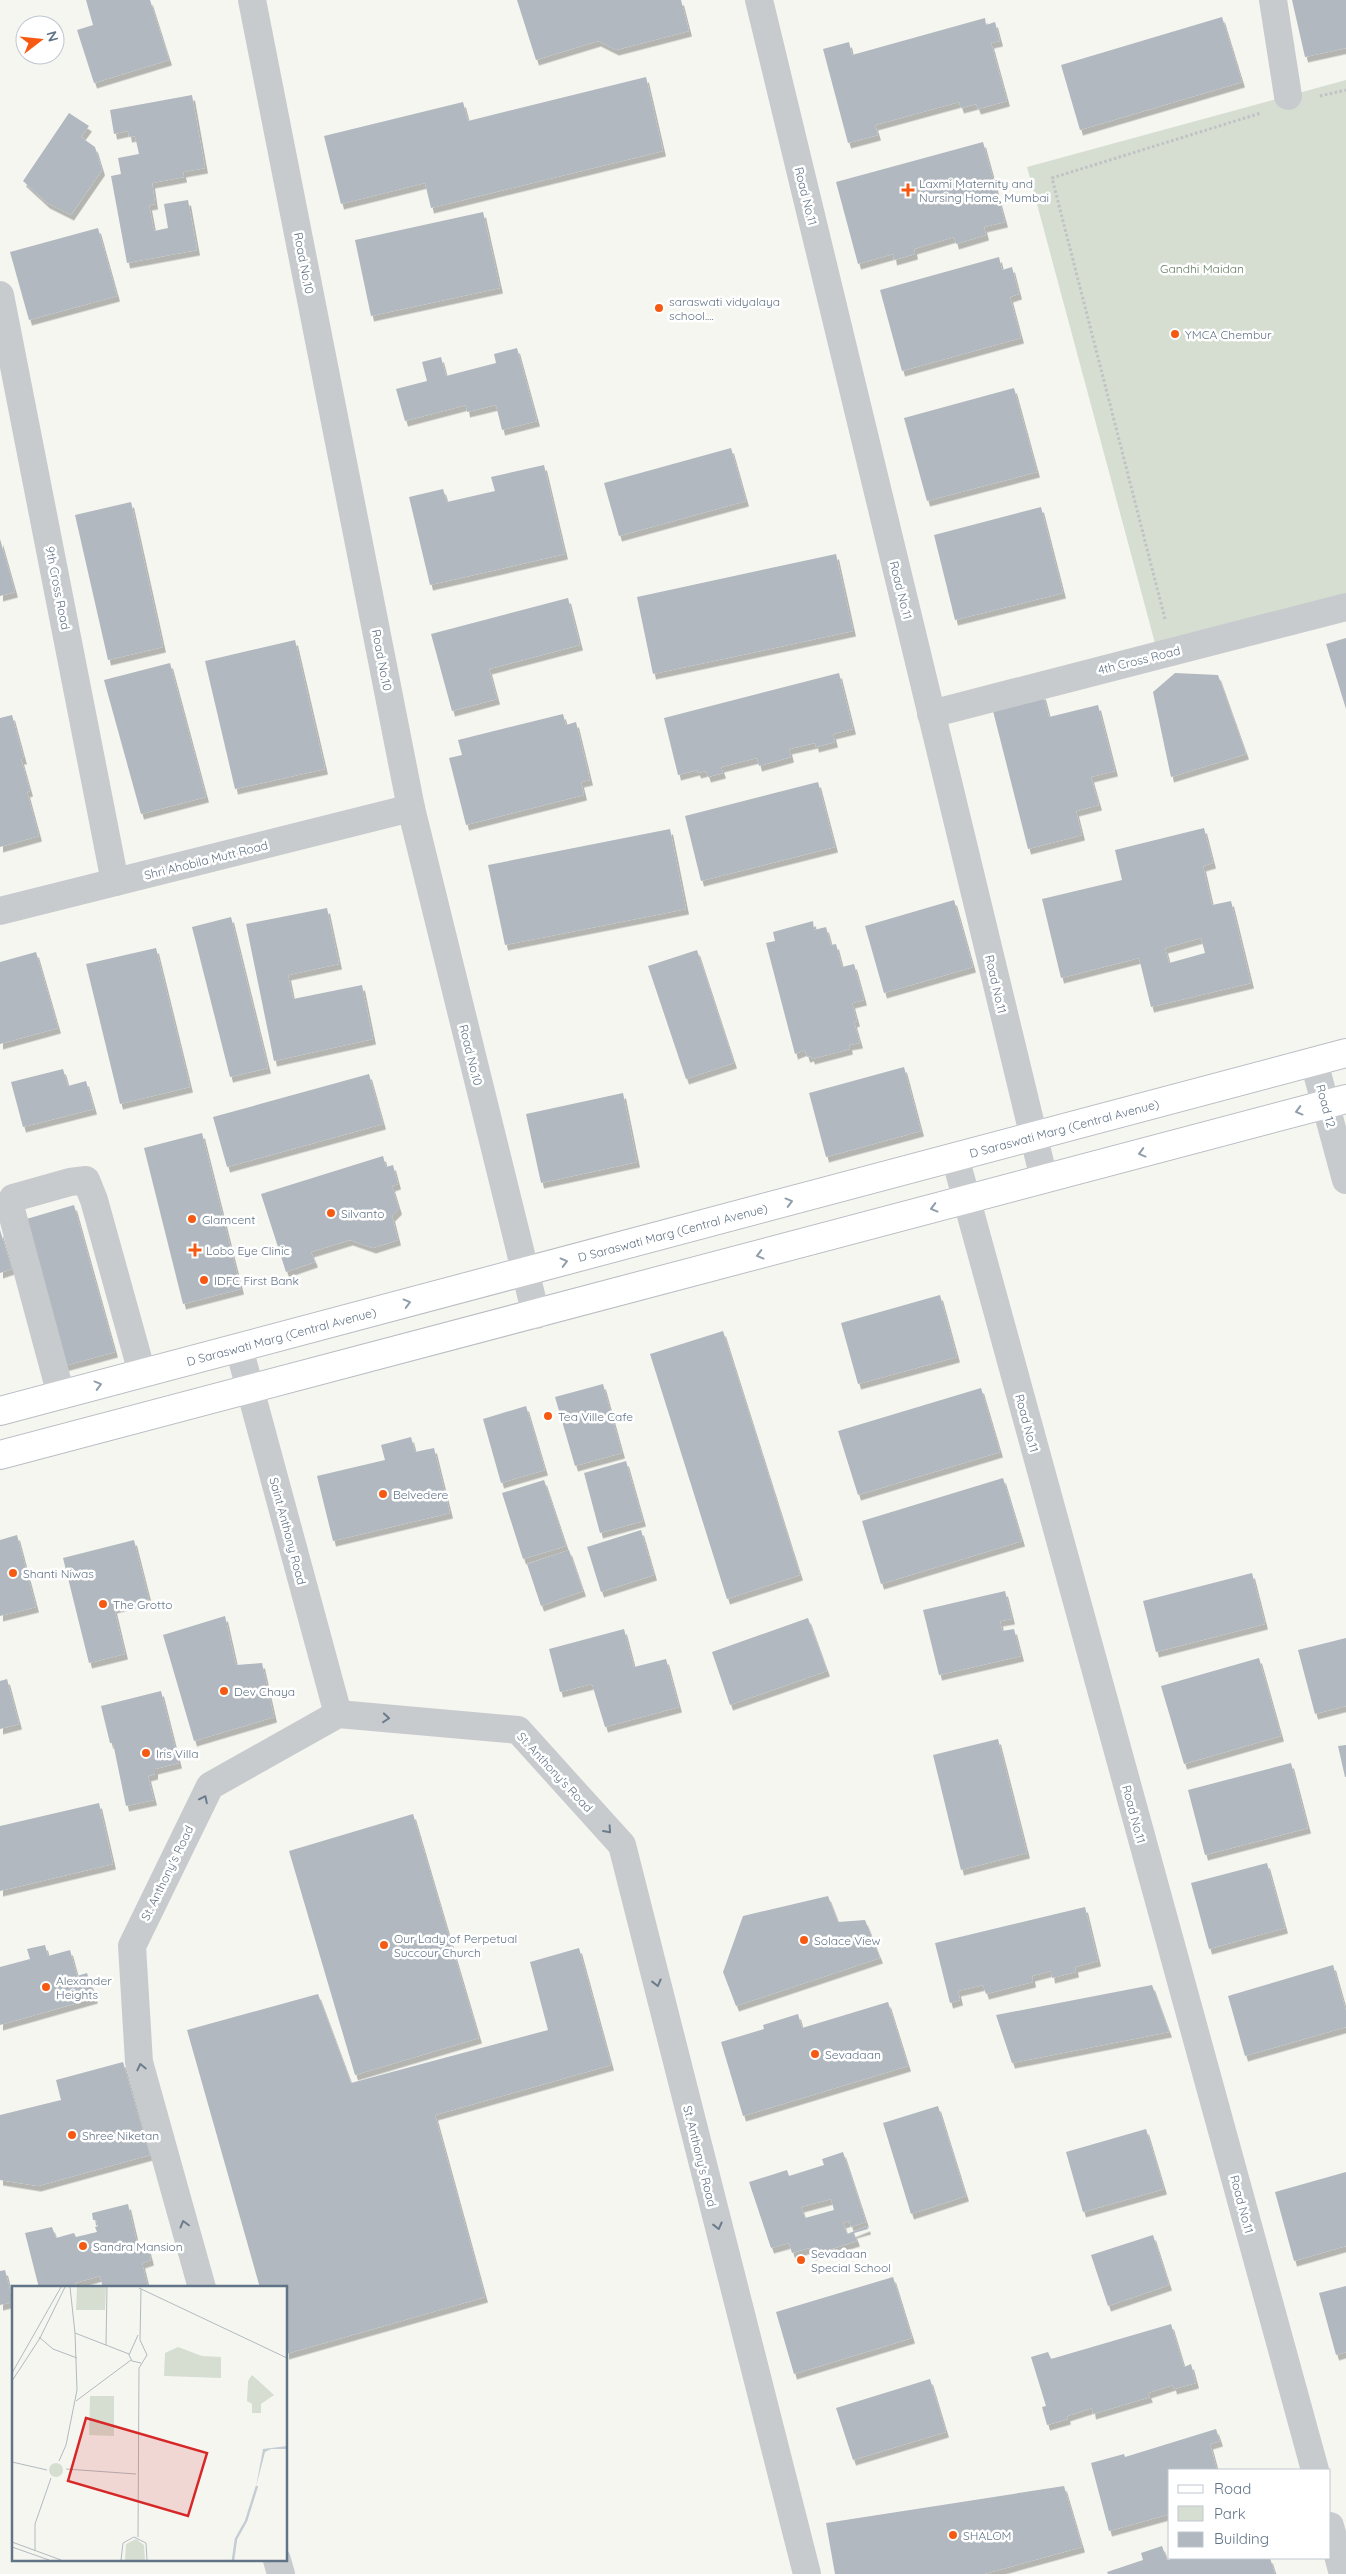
<svg xmlns="http://www.w3.org/2000/svg" width="1346" height="2574" viewBox="0 0 1346 2574" font-family="Quicksand,sans-serif">
	<defs>
		<filter id="shadow"><feDropShadow dx="3" dy="5.5" stdDeviation="0" flood-color="#0004"/></filter>
	</defs>
	<rect width="100%" height="100%" fill="#f6f6f1"/>
	<path fill="#d6ded2" d="M 1346,80 L 1346,596 L 1156,647 L 1027,167 Z"/>
	<g fill="#b1b8bf" fill-rule="evenodd" filter="url(#shadow)">
		<path d="M 86,0 L 150,0 L 169,60 L 94,83 L 77,30 L 93,25 Z"/>
		<path d="M 517,0 L 681,0 L 689,31 L 616,50 L 598,41 L 536,60 Z"/>
		<path d="M 1292,0 L 1346,0 L 1346,48 L 1305,57 Z"/>
		<path d="M 1222,17 L 1242,82 L 1080,130 L 1061,65 Z"/>
		<path d="M 985,18 L 986,25 L 995,22 L 1000,41 L 991,43 L 1007,101 L 978,109 L 976,104 L 961,108 L 959,102 L 875,125 L 878,135 L 848,143 L 823,49 L 849,42 L 852,55 Z"/>
		<path d="M 646,77 L 663,151 L 431,208 L 425,183 L 341,204 L 324,136 L 463,102 L 468,121 Z"/>
		<path d="M 192,95 L 205,168 L 183,172 L 184,177 L 152,183 L 155,204 L 149,205 L 154,231 L 168,228 L 164,204 L 188,200 L 197,250 L 127,263 L 111,176 L 121,174 L 118,158 L 139,154 L 135,136 L 129,137 L 128,131 L 114,134 L 110,110 Z"/>
		<path d="M 69,113 L 89,126 L 81,137 L 95,147 L 102,170 L 71,215 L 47,203 L 23,181 Z"/>
		<path d="M 983,142 L 1005,222 L 984,227 L 986,235 L 956,244 L 954,237 L 914,249 L 915,254 L 894,260 L 893,254 L 858,264 L 836,182 Z"/>
		<path d="M 483,212 L 500,288 L 371,316 L 355,240 Z"/>
		<path d="M 98,228 L 117,296 L 29,320 L 10,252 Z"/>
		<path d="M 999,257 L 1002,270 L 1012,267 L 1019,294 L 1010,297 L 1021,338 L 902,371 L 880,290 Z"/>
		<path d="M 517,348 L 537,421 L 502,430 L 496,405 L 467,412 L 466,405 L 405,421 L 396,389 L 427,381 L 422,362 L 441,357 L 446,376 L 496,363 L 494,354 Z"/>
		<path d="M 1014,388 L 1037,472 L 927,501 L 904,418 Z"/>
		<path d="M 731,448 L 746,501 L 619,536 L 604,483 Z"/>
		<path d="M 544,465 L 565,554 L 430,585 L 409,497 L 443,489 L 447,502 L 495,491 L 491,477 Z"/>
		<path d="M 131,502 L 163,647 L 108,660 L 75,515 Z"/>
		<path d="M 1041,507 L 1063,593 L 955,620 L 934,535 Z"/>
		<path d="M 0,539 L 15,592 L 0,596 Z"/>
		<path d="M 836,554 L 853,631 L 653,674 L 637,597 Z"/>
		<path d="M 568,598 L 580,645 L 489,669 L 497,699 L 452,711 L 431,634 Z"/>
		<path d="M 1346,638 L 1346,709 L 1326,644 Z"/>
		<path d="M 295,640 L 325,769 L 235,789 L 205,661 Z"/>
		<path d="M 170,663 L 206,797 L 141,814 L 104,680 Z"/>
		<path d="M 839,673 L 853,729 L 833,734 L 835,742 L 816,747 L 815,743 L 789,749 L 791,757 L 759,766 L 757,758 L 721,767 L 723,773 L 708,777 L 706,771 L 698,773 L 697,770 L 678,775 L 664,718 Z"/>
		<path d="M 1175,673 L 1218,675 L 1246,754 L 1171,777 L 1153,692 Z"/>
		<path d="M 1043,694 L 1049,717 L 1098,705 L 1115,771 L 1091,777 L 1099,805 L 1076,811 L 1082,835 L 1028,849 L 992,707 Z"/>
		<path d="M 563,714 L 566,725 L 576,722 L 590,780 L 581,782 L 584,795 L 466,825 L 449,758 L 462,755 L 458,740 Z"/>
		<path d="M 12,715 L 24,759 L 21,759 L 30,791 L 27,792 L 39,836 L 0,847 L 0,718 Z"/>
		<path d="M 818,782 L 835,847 L 701,881 L 685,816 Z"/>
		<path d="M 1204,828 L 1213,863 L 1203,866 L 1212,905 L 1231,901 L 1251,983 L 1151,1007 L 1139,958 L 1061,978 L 1042,899 L 1122,880 L 1115,850 ZM 1201,938 L 1205,953 L 1169,963 L 1165,948 Z"/>
		<path d="M 670,829 L 686,909 L 505,945 L 488,865 Z"/>
		<path d="M 954,900 L 973,967 L 884,993 L 865,926 Z"/>
		<path d="M 327,908 L 339,964 L 288,975 L 293,999 L 362,985 L 373,1039 L 274,1061 L 246,924 Z"/>
		<path d="M 231,917 L 268,1068 L 230,1077 L 192,927 Z"/>
		<path d="M 813,921 L 814,930 L 826,927 L 831,945 L 836,944 L 842,967 L 854,964 L 864,1000 L 852,1003 L 857,1021 L 854,1022 L 860,1043 L 849,1045 L 850,1049 L 812,1059 L 811,1056 L 807,1057 L 805,1050 L 795,1054 L 766,943 L 775,941 L 773,932 Z"/>
		<path d="M 156,948 L 190,1087 L 120,1104 L 86,964 Z"/>
		<path d="M 697,950 L 734,1063 L 686,1079 L 648,966 Z"/>
		<path d="M 36,952 L 58,1028 L 0,1044 L 0,962 Z"/>
		<path d="M 904,1067 L 921,1131 L 826,1157 L 809,1093 Z"/>
		<path d="M 63,1069 L 68,1086 L 86,1081 L 94,1109 L 23,1127 L 11,1082 Z"/>
		<path d="M 369,1074 L 383,1124 L 227,1167 L 213,1117 Z"/>
		<path d="M 623,1093 L 637,1162 L 541,1183 L 526,1114 Z"/>
		<path d="M 202,1133 L 241,1289 L 183,1304 L 144,1148 Z"/>
		<path d="M 383,1156 L 386,1167 L 393,1165 L 398,1184 L 392,1186 L 399,1209 L 392,1216 L 398,1240 L 373,1248 L 350,1240 L 311,1252 L 315,1262 L 286,1272 L 261,1194 Z"/>
		<path d="M 74,1205 L 115,1352 L 64,1366 L 23,1220 Z"/>
		<path d="M 0,1230 L 12,1269 L 0,1273 Z"/>
		<path d="M 940,1295 L 957,1357 L 858,1384 L 841,1323 Z"/>
		<path d="M 723,1331 L 800,1575 L 727,1599 L 650,1354 Z"/>
		<path d="M 603,1384 L 622,1453 L 575,1466 L 555,1397 Z"/>
		<path d="M 981,1388 L 1000,1452 L 858,1495 L 838,1431 Z"/>
		<path d="M 526,1406 L 545,1470 L 501,1483 L 483,1419 Z"/>
		<path d="M 411,1437 L 415,1452 L 434,1448 L 450,1513 L 333,1541 L 317,1476 L 385,1460 L 381,1445 Z"/>
		<path d="M 626,1461 L 643,1521 L 600,1533 L 584,1473 Z"/>
		<path d="M 1003,1478 L 1022,1541 L 881,1584 L 862,1521 Z"/>
		<path d="M 544,1480 L 566,1546 L 523,1559 L 502,1493 Z"/>
		<path d="M 641,1530 L 654,1575 L 601,1592 L 587,1547 Z"/>
		<path d="M 17,1535 L 36,1607 L 0,1616 L 0,1540 Z"/>
		<path d="M 134,1540 L 149,1599 L 114,1608 L 125,1654 L 89,1663 L 63,1558 Z"/>
		<path d="M 569,1550 L 583,1591 L 541,1606 L 527,1564 Z"/>
		<path d="M 1252,1573 L 1265,1624 L 1156,1652 L 1143,1601 Z"/>
		<path d="M 1005,1591 L 1012,1619 L 1000,1621 L 1002,1631 L 1014,1629 L 1021,1656 L 939,1675 L 923,1610 Z"/>
		<path d="M 225,1616 L 236,1665 L 262,1663 L 274,1717 L 194,1741 L 163,1635 Z"/>
		<path d="M 808,1618 L 827,1671 L 730,1705 L 712,1652 Z"/>
		<path d="M 624,1629 L 634,1667 L 666,1659 L 679,1707 L 605,1727 L 592,1684 L 560,1692 L 549,1649 Z"/>
		<path d="M 1346,1638 L 1346,1706 L 1315,1714 L 1298,1650 Z"/>
		<path d="M 1259,1658 L 1281,1736 L 1184,1764 L 1161,1686 Z"/>
		<path d="M 7,1679 L 19,1724 L 0,1729 L 0,1681 Z"/>
		<path d="M 161,1691 L 179,1763 L 155,1769 L 155,1774 L 148,1776 L 154,1800 L 126,1806 L 113,1743 L 110,1743 L 101,1706 Z"/>
		<path d="M 998,1739 L 1027,1853 L 961,1870 L 933,1755 Z"/>
		<path d="M 1346,1745 L 1346,1777 L 1345,1777 L 1338,1746 Z"/>
		<path d="M 1291,1763 L 1308,1828 L 1205,1855 L 1188,1790 Z"/>
		<path d="M 99,1803 L 113,1864 L 0,1891 L 0,1826 Z"/>
		<path d="M 413,1814 L 479,2038 L 355,2075 L 289,1851 Z"/>
		<path d="M 1267,1863 L 1285,1928 L 1209,1949 L 1191,1883 Z"/>
		<path d="M 828,1896 L 838,1922 L 865,1920 L 880,1958 L 736,2006 L 723,1972 L 743,1916 Z"/>
		<path d="M 1085,1907 L 1098,1961 L 1075,1967 L 1076,1972 L 1052,1978 L 1051,1971 L 1032,1976 L 1033,1982 L 986,1994 L 983,1985 L 958,1991 L 960,2000 L 950,2003 L 935,1943 Z"/>
		<path d="M 45,1945 L 48,1956 L 70,1950 L 77,1976 L 87,1973 L 95,1998 L 0,2025 L 0,1967 L 30,1959 L 27,1949 Z"/>
		<path d="M 579,1948 L 611,2065 L 435,2115 L 485,2297 L 286,2354 L 286,2288 L 260,2288 L 187,2030 L 318,1994 L 351,2083 L 548,2030 L 530,1962 Z"/>
		<path d="M 1333,1965 L 1346,2011 L 1346,2027 L 1245,2056 L 1228,1996 Z"/>
		<path d="M 1152,1985 L 1169,2032 L 1012,2063 L 996,2015 Z"/>
		<path d="M 888,2002 L 908,2066 L 743,2116 L 721,2042 L 764,2029 L 763,2025 L 798,2014 L 802,2028 Z"/>
		<path d="M 123,2062 L 150,2155 L 38,2186 L 0,2180 L 0,2115 L 61,2100 L 56,2080 Z"/>
		<path d="M 938,2106 L 966,2196 L 911,2214 L 883,2123 Z"/>
		<path d="M 1146,2129 L 1164,2189 L 1083,2212 L 1066,2152 Z"/>
		<path d="M 843,2152 L 866,2222 L 851,2227 L 849,2221 L 843,2223 L 847,2234 L 867,2226 L 868,2229 L 854,2233 L 857,2241 L 812,2255 L 809,2248 L 792,2253 L 789,2243 L 771,2248 L 749,2182 L 787,2170 L 789,2176 L 824,2165 L 822,2159 ZM 831,2199 L 834,2210 L 805,2218 L 801,2207 Z"/>
		<path d="M 1346,2172 L 1346,2246 L 1294,2261 L 1275,2192 Z"/>
		<path d="M 128,2204 L 138,2247 L 147,2245 L 151,2260 L 142,2263 L 148,2287 L 103,2288 L 100,2276 L 75,2283 L 76,2288 L 39,2288 L 25,2233 L 52,2227 L 56,2238 L 74,2233 L 76,2237 L 97,2232 L 95,2227 L 98,2226 L 96,2220 L 93,2220 L 92,2213 Z"/>
		<path d="M 1153,2235 L 1169,2285 L 1108,2306 L 1091,2255 Z"/>
		<path d="M 5,2270 L 13,2302 L 0,2305 L 0,2271 Z"/>
		<path d="M 893,2277 L 912,2338 L 794,2374 L 776,2312 Z"/>
		<path d="M 1346,2286 L 1346,2352 L 1336,2355 L 1319,2293 Z"/>
		<path d="M 1171,2324 L 1184,2367 L 1191,2364 L 1196,2383 L 1174,2389 L 1173,2385 L 1148,2393 L 1150,2397 L 1093,2414 L 1092,2408 L 1067,2416 L 1068,2419 L 1047,2425 L 1042,2407 L 1046,2406 L 1031,2357 L 1048,2352 L 1051,2359 Z"/>
		<path d="M 930,2379 L 946,2432 L 853,2460 L 836,2408 Z"/>
		<path d="M 1216,2429 L 1220,2441 L 1210,2444 L 1217,2470 L 1170,2470 L 1170,2514 L 1109,2531 L 1091,2463 L 1124,2454 L 1125,2457 Z"/>
		<path d="M 1064,2486 L 1082,2547 L 984,2574 L 835,2574 L 826,2523 Z"/>
		<path d="M 1162,2546 L 1167,2560 L 1176,2558 L 1270,2558 L 1275,2574 L 1108,2574 L 1107,2572 L 1143,2560 L 1141,2553 Z"/>
	</g>
	<g fill="none" stroke-linecap="round" stroke-linejoin="round">
		<g stroke="#b9bec3" stroke-width="30">
			<g id="secondary">
				<path id="s1" d="M 0,1411 L 1346,1053"/>
				<path d="M 0,1455 L 1346,1099"/>
			</g>
		</g>
		<g stroke="#c0c2c4" stroke-width="3" stroke-dasharray="2.5 2.5" stroke-linecap="butt">
			<path d="M 1320,96 L 1346,90"/>
			<path d="M 1165,619 L 1052,178 L 1261,113"/>
		</g>
		<g stroke="#c8cbce" stroke-width="28">
			<path d="M 759,0 L 1044,1179"/>
			<path d="M 1273,0 L 1288,96"/>
			<path d="M 0,295 L 115,882"/>
			<path d="M 931,714 L 1346,607"/>
			<path d="M 0,911 L 411,808"/>
			<path d="M 1314,1062 L 1346,1180"/>
			<path d="M 955,1157 L 1315,2470"/>
			<path d="M 239,1348 L 338,1714"/>
			<path d="M 61,1395 L 10,1206 L 13,1198 L 70,1182 L 86,1180 L 94,1200 L 142,1373"/>
			<path d="M 202,2288 L 139,2062 L 132,1946 L 210,1786 L 338,1714 L 518,1730 L 622,1845 L 807,2574"/>
			<path d="M 1330,2526 L 1343,2574"/>
			<path d="M 277,2560 L 281,2574"/>
		</g>
		<path stroke="#c8cbce" stroke-width="28" d="M 252,0 L 411,808 L 536,1315"/>
		<use href="#secondary" stroke="#fff" stroke-width="28"/>
	</g>
	<defs><path id="oneway-chevron" d="M-2-3.5L2.5 0L-2 3.5" fill="none" stroke-width="1.6" stroke-linecap="round" stroke-linejoin="round" transform="scale(1.25)"/></defs>
	<g stroke="#909daa">
		<use href="#oneway-chevron" transform="translate(1299 1111) rotate(165)"/>
		<use href="#oneway-chevron" transform="translate(1142 1153) rotate(165)"/>
		<use href="#oneway-chevron" transform="translate(789 1202) rotate(-15)"/>
		<use href="#oneway-chevron" transform="translate(934 1208) rotate(165)"/>
		<use href="#oneway-chevron" transform="translate(760 1255) rotate(165)"/>
		<use href="#oneway-chevron" transform="translate(564 1262) rotate(-15)"/>
		<use href="#oneway-chevron" transform="translate(407 1303) rotate(-15)"/>
		<use href="#oneway-chevron" transform="translate(98 1385) rotate(-15)"/>
	</g>
	<g stroke="#6b7c8d">
		<use href="#oneway-chevron" transform="translate(386 1718) rotate(5)"/>
		<use href="#oneway-chevron" transform="translate(204 1799) rotate(-64)"/>
		<use href="#oneway-chevron" transform="translate(608 1830) rotate(48)"/>
		<use href="#oneway-chevron" transform="translate(657 1983) rotate(76)"/>
		<use href="#oneway-chevron" transform="translate(141 2067) rotate(-103)"/>
		<use href="#oneway-chevron" transform="translate(184 2224) rotate(-105)"/>
		<use href="#oneway-chevron" transform="translate(718 2226) rotate(76)"/>
	</g>
	<g fill="#f65a12" stroke="#fff" stroke-width="2">
		<path d="M905.5 182.5h5v5h5v5h-5v5h-5v-5h-5v-5h5z"/>
		<circle cx="659" cy="308" r="5"/>
		<circle cx="1175" cy="334" r="5"/>
		<circle cx="331" cy="1213" r="5"/>
		<circle cx="192" cy="1219" r="5"/>
		<path d="M192.5 1242.5h5v5h5v5h-5v5h-5v-5h-5v-5h5z"/>
		<circle cx="204" cy="1280" r="5"/>
		<circle cx="548" cy="1416" r="5"/>
		<circle cx="383" cy="1494" r="5"/>
		<circle cx="13" cy="1573" r="5"/>
		<circle cx="103" cy="1604" r="5"/>
		<circle cx="224" cy="1691" r="5"/>
		<circle cx="146" cy="1753" r="5"/>
		<circle cx="804" cy="1940" r="5"/>
		<circle cx="384" cy="1945" r="5"/>
		<circle cx="46" cy="1987" r="5"/>
		<circle cx="815" cy="2054" r="5"/>
		<circle cx="72" cy="2135" r="5"/>
		<circle cx="83" cy="2246" r="5"/>
		<circle cx="801" cy="2260" r="5"/>
		<circle cx="953" cy="2535" r="5"/>
	</g>
	<g text-anchor="middle" dominant-baseline="central" stroke-width="5" stroke-linejoin="round" paint-order="stroke">
		<g font-size="12" fill="#617386" stroke="#fff" text-anchor="start">
			<text x="919" y="183">Laxmi Maternity and<tspan x="919" dy="14">Nursing Home, Mumbai</tspan></text>
			<text x="669" y="301">saraswati vidyalaya<tspan x="669" dy="14">school....</tspan></text>
			<text x="1185" y="334">YMCA Chembur</text>
			<text x="341" y="1213">Silvanto</text>
			<text x="202" y="1219">Glamcent</text>
			<text x="206" y="1250">Lobo Eye Clinic</text>
			<text x="214" y="1280">IDFC First Bank</text>
			<text x="558" y="1416">Tea Ville Cafe</text>
			<text x="393" y="1494">Belvedere</text>
			<text x="23" y="1573">Shanti Niwas</text>
			<text x="113" y="1604">The Grotto</text>
			<text x="234" y="1691">Dev Chaya</text>
			<text x="156" y="1753">Iris Villa</text>
			<text x="394" y="1938">Our Lady of Perpetual<tspan x="394" dy="14">Succour Church</tspan></text>
			<text x="814" y="1940">Solace View</text>
			<text x="56" y="1980">Alexander<tspan x="56" dy="14">Heights</tspan></text>
			<text x="825" y="2054">Sevadaan</text>
			<text x="82" y="2135">Shree Niketan</text>
			<text x="93" y="2246">Sandra Mansion</text>
			<text x="811" y="2253">Sevadaan<tspan x="811" dy="14">Special School</tspan></text>
			<text x="963" y="2535">SHALOM</text>
		</g>
		<g font-size="12" fill="#617386" stroke="#fff">
			<text transform="translate(806 196) rotate(76)">Road No.11</text>
			<text transform="translate(304 263) rotate(79)">Road No.10</text>
			<text transform="translate(58 588) rotate(79)">9th Cross Road</text>
			<text transform="translate(901 590) rotate(76)">Road No.11</text>
			<text transform="translate(382 660) rotate(79)">Road No.10</text>
			<text transform="translate(1139 660) rotate(-14)">4th Cross Road</text>
			<text transform="translate(206 860) rotate(-14)">Shri Ahobila Mutt Road</text>
			<text transform="translate(996 984) rotate(77)">Road No.11</text>
			<text transform="translate(471 1055) rotate(76)">Road No.10</text>
			<text transform="translate(1326 1106) rotate(75)">Road 12</text>
			<text stroke="none"><textPath href="#s1" startOffset="1101">D Saraswati Marg (Central Avenue)</textPath></text>
			<text stroke="none"><textPath href="#s1" startOffset="696">D Saraswati Marg (Central Avenue)</textPath></text>
			<text stroke="none"><textPath href="#s1" startOffset="291">D Saraswati Marg (Central Avenue)</textPath></text>
			<text transform="translate(1027 1423) rotate(75)">Road No.11</text>
			<text transform="translate(288 1531) rotate(75)">Saint Anthony Road</text>
			<text transform="translate(555 1772) rotate(47)">St. Anthony's Road</text>
			<text transform="translate(1134 1814) rotate(75)">Road No.11</text>
			<text transform="translate(167 1873) rotate(-64)">St. Anthony's Road</text>
			<text transform="translate(700 2156) rotate(76)">St. Anthony's Road</text>
			<text transform="translate(1242 2204) rotate(75)">Road No.11</text>
		</g>
		<g font-size="12" fill="#647c61" stroke="#fff">
			<text x="1202" y="268">Gandhi Maidan</text>
		</g>
	</g>
	<g transform="translate(12 2286)">
		<rect width="275" height="275" fill="#f6f6f1"/>
		<path d="M 65,1 L 94,1 L 93,24 L 64,24 ZM 166,61 L 190,70 L 209,71 L 209,92 L 152,90 L 153,67 ZM 240,89 L 262,109 L 249,118 L 249,127 L 240,127 L 240,118 L 235,115 L 236,95 ZM 78,110 L 102,110 L 102,150 L 77,149 ZM37 184a7 7 0 1 1 14 0a7 7 0 1 1-14 0ZM 124,253 L 132,259 L 133,274 L 113,274 L 114,258 Z" fill="#d6ded2"/>
		<path d="M 275,160 L 275,163 L 259,163 L 253,166 L 244,201 L 251,163 Z" fill="#c4cdd3"/>
		<path fill="none" stroke="#c4cdd3" stroke-width="2.5" d="M 221,274 L 224,253 L 234,235 L 245,200"/>
		<path fill="none" stroke="#b1bac0" stroke-width="1" d="M 58,1 L 63,47M 127,2 L 275,72M 126,49 L 117,69 L 120,75 L 129,77M 27,51 L 41,63 L 65,72M 94,59 L 95,1M 0,87 L 49,1M 0,95 L 28,52 L 53,1M 64,115 L 119,74M 47,175 L 54,159 L 65,104 L 63,47 L 117,68M 0,176 L 35,184M 54,183 L 124,188M 126,251 L 127,82 L 135,69 L 128,54 L 129,3M 0,256 L 49,274M 0,261 L 37,274M 23,265 L 23,238 L 39,192M 109,274 L 111,257 L 122,251 L 134,257 L 135,274"/>
		<path fill="#d62828" fill-opacity="0.15" stroke="#d62828" stroke-width="2.5" d="M 74,132 L 195,167 L 176,230 L 56,195 Z"/>
		<rect width="275" height="275" fill="none" stroke="#617386" stroke-width="2.5"/>
	</g>
	<rect x="1168" y="2469" width="162" height="90" fill="#ffffff" stroke="#c0c7cf"/>
	<rect x="1178" y="2485" width="25" height="8" fill="#ffffff" stroke="#c0c7cf"/>
	<text x="1214" y="2494" font-size="15" fill="#617386">Road</text>
	<rect x="1178" y="2506" width="25" height="15" fill="#d6ded2" stroke="#c0c7cf"/>
	<text x="1214" y="2519" font-size="15" fill="#617386">Park</text>
	<rect x="1178" y="2532" width="25" height="15" fill="#b1b8bf" stroke="#c0c7cf"/>
	<text x="1214" y="2544" font-size="15" fill="#617386">Building</text>
	<g transform="translate(40 40) rotate(74)"><circle r="24" fill="#ffffff" stroke="#c0c7cf"/>
	<path d="M0-4L9 19L0 12L-9 19Z" fill="#f65a12"/>
	<text y="-8" font-size="14" font-weight="bold" text-anchor="middle" fill="#617386">N</text>
	</g>
</svg>
